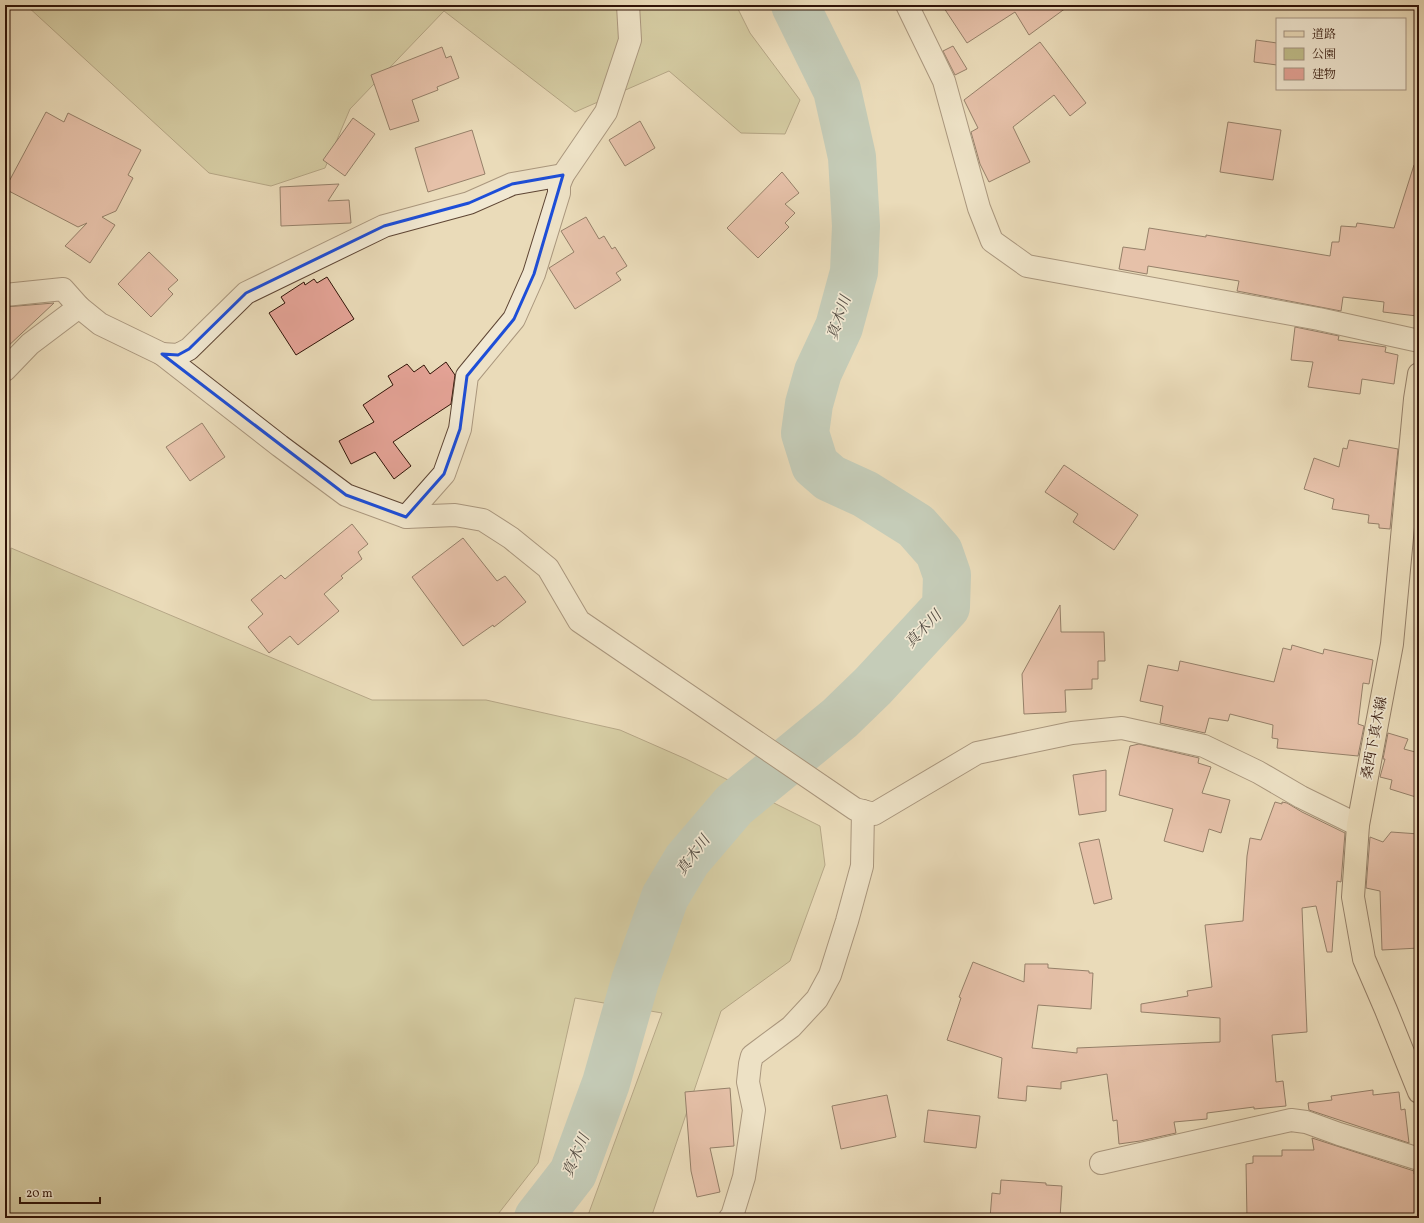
<svg xmlns="http://www.w3.org/2000/svg" width="1424" height="1223" viewBox="0 0 1424 1223" font-family="Vollkorn,'Noto Serif JP',serif">
	<rect width="100%" height="100%" fill="#eadbb9"/>
	<filter id="stains"><feTurbulence type="fractalNoise" baseFrequency=".005" numOctaves="4"/><feColorMatrix values="0 0 0 0 .2 0 0 0 0 .09 0 0 0 0 .02 0 0 0 .5 -.17"/></filter>
	<radialGradient id="worn" r=".72"><stop offset=".6" stop-color="#630" stop-opacity="0"/><stop offset="1" stop-color="#630" stop-opacity=".3"/></radialGradient>
	<g fill="#bfbd8a" stroke="#786848">
		<path d="M 26,5 L 736,5 L 750,33 L 800,100 L 785,134 L 741,133 L 669,71 L 575,112 L 444,11 L 350,109 L 325,168 L 271,186 L 209,173 Z"/>
		<path d="M 11,548 L 372,700 L 486,700 L 620,730 L 686,759 L 820,826 L 825,865 L 790,961 L 721,1011 L 651,1218 L 587,1218 L 662,1013 L 575,998 L 538,1163 L 495,1218 L 5,1218 L 5,677 Z"/>
	</g>
	<g fill="none" stroke-linecap="round" stroke-linejoin="round">
		<path stroke="#99bab6" stroke-width="48" d="M 538,1218 L 573,1173 L 606,1083 L 635,981 L 665,897 L 687,860 L 734,805 L 840,718 L 873,686 L 946,607 L 947,575 L 939,552 L 916,526 L 865,494 L 830,478 L 815,465 L 805,433 L 809,404 L 818,372 L 839,327 L 854,272 L 856,226 L 852,157 L 837,90 L 795,5"/>
	</g>
	<g fill="#e3a295" stroke="#301307">
		<path d="M 942,5 L 1070,5 L 1029,35 L 1015,12 L 967,43 Z"/>
		<path d="M 1256,40 L 1277,43 L 1277,65 L 1254,62 Z"/>
		<path d="M 1040,42 L 1086,103 L 1070,116 L 1054,95 L 1013,127 L 1030,162 L 989,182 L 980,164 L 971,132 L 978,128 L 964,100 Z"/>
		<path d="M 953,46 L 967,69 L 955,75 L 943,51 Z"/>
		<path d="M 442,47 L 446,58 L 451,56 L 459,78 L 437,87 L 438,90 L 412,100 L 419,121 L 390,130 L 371,75 Z"/>
		<path d="M 46,112 L 64,122 L 68,113 L 141,150 L 128,175 L 133,178 L 116,211 L 102,217 L 115,225 L 90,263 L 65,246 L 87,223 L 78,227 L 5,189 Z"/>
		<path d="M 353,118 L 375,134 L 345,176 L 323,160 Z"/>
		<path d="M 640,121 L 655,148 L 625,166 L 609,140 Z"/>
		<path d="M 1228,122 L 1281,130 L 1273,180 L 1220,172 Z"/>
		<path d="M 472,130 L 485,174 L 428,192 L 415,148 Z"/>
		<path d="M 1414,165 L 1419,166 L 1419,304 L 1417,316 L 1383,312 L 1384,302 L 1343,297 L 1341,311 L 1237,291 L 1239,281 L 1148,266 L 1147,274 L 1119,269 L 1123,247 L 1145,250 L 1149,228 L 1206,237 L 1206,235 L 1330,256 L 1332,242 L 1339,242 L 1341,226 L 1356,227 L 1357,223 L 1394,228 Z"/>
		<path d="M 782,172 L 799,193 L 785,204 L 795,213 L 785,223 L 789,227 L 758,258 L 727,228 Z"/>
		<path d="M 339,184 L 328,201 L 349,200 L 351,223 L 281,226 L 280,187 Z"/>
		<path d="M 586,217 L 599,239 L 604,236 L 612,249 L 615,247 L 627,266 L 616,273 L 621,280 L 575,309 L 549,268 L 574,252 L 561,231 Z"/>
		<path d="M 149,252 L 178,280 L 168,289 L 173,294 L 151,317 L 118,284 Z"/>
		<path d="M 327,277 L 354,319 L 296,355 L 269,313 L 285,303 L 281,297 L 304,282 L 305,285 L 314,279 L 317,283 Z"/>
		<path d="M 54,303 L 5,349 L 5,307 Z"/>
		<path d="M 1295,327 L 1339,336 L 1338,340 L 1386,347 L 1385,352 L 1398,355 L 1394,384 L 1362,379 L 1360,394 L 1308,387 L 1313,362 L 1291,360 Z"/>
		<path d="M 446,362 L 455,375 L 451,404 L 393,442 L 411,466 L 394,479 L 375,452 L 351,464 L 339,441 L 374,422 L 363,405 L 393,385 L 388,376 L 407,364 L 414,372 L 424,365 L 430,374 Z"/>
		<path d="M 202,423 L 225,457 L 190,481 L 166,447 Z"/>
		<path d="M 1349,440 L 1398,449 L 1390,529 L 1379,528 L 1379,524 L 1368,523 L 1369,515 L 1332,509 L 1334,499 L 1304,489 L 1314,458 L 1339,467 L 1343,448 L 1347,449 Z"/>
		<path d="M 1064,465 L 1138,515 L 1114,550 L 1073,522 L 1078,514 L 1045,492 Z"/>
		<path d="M 352,524 L 368,544 L 358,552 L 362,559 L 341,576 L 343,578 L 324,594 L 339,611 L 298,645 L 290,636 L 269,653 L 248,627 L 263,614 L 251,600 L 281,575 L 285,579 Z"/>
		<path d="M 463,538 L 497,581 L 505,576 L 526,602 L 494,627 L 493,625 L 463,646 L 412,577 Z"/>
		<path d="M 1060,605 L 1061,632 L 1104,632 L 1105,661 L 1098,661 L 1098,679 L 1092,679 L 1092,689 L 1065,690 L 1066,712 L 1024,714 L 1022,674 Z"/>
		<path d="M 1292,645 L 1323,654 L 1324,649 L 1373,660 L 1369,684 L 1363,683 L 1358,724 L 1364,726 L 1358,756 L 1277,748 L 1278,739 L 1272,738 L 1273,725 L 1230,714 L 1228,721 L 1209,718 L 1205,733 L 1160,723 L 1163,706 L 1140,701 L 1148,665 L 1178,671 L 1180,661 L 1274,682 L 1283,648 L 1291,650 Z"/>
		<path d="M 1388,733 L 1408,739 L 1404,749 L 1419,753 L 1419,798 L 1390,789 L 1392,780 L 1380,777 L 1385,759 L 1383,759 Z"/>
		<path d="M 1139,744 L 1199,758 L 1198,763 L 1211,767 L 1202,793 L 1230,800 L 1221,833 L 1209,829 L 1203,852 L 1164,841 L 1173,809 L 1119,795 L 1130,746 Z"/>
		<path d="M 1106,770 L 1106,811 L 1079,815 L 1073,775 Z"/>
		<path d="M 1275,802 L 1282,804 L 1282,802 L 1287,803 L 1302,812 L 1345,833 L 1341,882 L 1337,881 L 1332,952 L 1327,952 L 1316,906 L 1302,908 L 1307,1032 L 1272,1035 L 1276,1082 L 1283,1081 L 1286,1106 L 1254,1109 L 1254,1107 L 1207,1113 L 1207,1119 L 1174,1122 L 1176,1133 L 1140,1141 L 1119,1144 L 1117,1120 L 1113,1121 L 1107,1074 L 1061,1082 L 1061,1089 L 1027,1086 L 1026,1101 L 998,1098 L 1002,1058 L 947,1040 L 961,998 L 959,997 L 973,962 L 1024,982 L 1025,964 L 1048,964 L 1048,968 L 1089,971 L 1089,973 L 1093,973 L 1091,1009 L 1038,1005 L 1032,1048 L 1077,1053 L 1077,1048 L 1220,1042 L 1220,1018 L 1141,1012 L 1141,1004 L 1188,996 L 1187,991 L 1212,987 L 1205,925 L 1243,921 L 1247,856 L 1250,838 L 1261,840 Z"/>
		<path d="M 1391,832 L 1419,834 L 1419,948 L 1382,950 L 1380,891 L 1366,888 L 1370,837 L 1383,842 Z"/>
		<path d="M 1099,839 L 1112,899 L 1094,904 L 1079,843 Z"/>
		<path d="M 730,1088 L 734,1146 L 710,1148 L 720,1192 L 697,1197 L 691,1171 L 685,1092 Z"/>
		<path d="M 1373,1090 L 1373,1095 L 1399,1092 L 1401,1110 L 1405,1109 L 1409,1143 L 1309,1110 L 1308,1103 L 1332,1100 L 1331,1096 Z"/>
		<path d="M 887,1095 L 896,1137 L 841,1149 L 832,1106 Z"/>
		<path d="M 928,1110 L 980,1116 L 976,1148 L 924,1142 Z"/>
		<path d="M 1312,1138 L 1414,1171 L 1414,1174 L 1419,1173 L 1419,1218 L 1247,1218 L 1246,1164 L 1253,1163 L 1253,1156 L 1282,1156 L 1282,1150 L 1314,1150 Z"/>
		<path d="M 1001,1180 L 1046,1183 L 1046,1185 L 1062,1186 L 1060,1218 L 990,1218 L 992,1193 L 1000,1194 Z"/>
	</g>
	<g fill="none" stroke-linecap="round" stroke-linejoin="round">
		<g stroke="#5e4534" stroke-width="24">
			<g id="minor">
				<path d="M 907,5 L 944,81 L 979,208 L 992,241 L 1027,266 L 1319,319 L 1419,341"/>
				<path d="M 5,295 L 63,289 L 79,307 L 100,324 L 162,354 L 280,446 L 346,495 L 406,517 L 455,515 L 483,520 L 511,538 L 548,568 L 579,621 L 855,809 L 874,814 L 977,753 L 1072,733 L 1122,728 L 1204,746 L 1258,772 L 1301,797 L 1358,825"/>
				<path d="M 162,354 L 178,355 L 189,349 L 246,293 L 384,226 L 469,203 L 512,184 L 563,175"/>
				<path d="M 5,370 L 30,344 L 79,307"/>
				<path d="M 406,517 L 444,474 L 460,429 L 467,376 L 514,319 L 534,274 L 559,193 L 559,185 L 563,175 L 606,112 L 630,40 L 628,5"/>
				<path d="M 1101,1163 L 1291,1120 L 1306,1122 L 1339,1134 L 1419,1159"/>
				<path d="M 730,1218 L 732,1216 L 744,1177 L 754,1110 L 748,1082 L 750,1064 L 752,1056 L 791,1027 L 817,999 L 830,975 L 847,921 L 862,866 L 863,811"/>
			</g>
		</g>
		<g stroke="#301307" stroke-width="24">
			<path id="major" d="M 1419,374 L 1415,399 L 1392,644 L 1358,825 L 1353,897 L 1364,959 L 1386,1010 L 1419,1092"/>
		</g>
		<use href="#minor" stroke="#f1e8d2" stroke-width="22"/>
		<use href="#major" stroke="#eadbb9" stroke-width="22"/>
	</g>
	<path d="M0 0H1424V1223H0ZM 563,175 L 534,274 L 514,319 L 467,376 L 460,429 L 444,474 L 406,517 L 346,495 L 162,354 L 178,355 L 189,349 L 246,293 L 384,226 L 469,203 L 512,184 Z" fill="#eadbb9" fill-opacity=".55" fill-rule="evenodd"/>
	<path fill="none" stroke="#1d4ed8" stroke-width="3" stroke-linejoin="round" d="M 563,175 L 534,274 L 514,319 L 467,376 L 460,429 L 444,474 L 406,517 L 346,495 L 162,354 L 178,355 L 189,349 L 246,293 L 384,226 L 469,203 L 512,184 Z"/>
	<g text-anchor="middle" dominant-baseline="central" stroke-width="3.5" stroke-linejoin="round" paint-order="stroke">
		<g font-size="14" fill="#301307" stroke="#f1e8d2">
			<text transform="translate(1375 738) rotate(-79)">桑西下真木線</text>
		</g>
		<g font-size="15" font-style="italic" fill="#554d44" stroke="#f1e8d2">
			<text transform="translate(840 318) rotate(-71)">真木川</text>
			<text transform="translate(924 630) rotate(-46)">真木川</text>
			<text transform="translate(694 856) rotate(-53)">真木川</text>
			<text transform="translate(577 1156) rotate(-66)">真木川</text>
		</g>
	</g>
	<rect width="1424" height="1223" fill="none" stroke="#eadbb9" stroke-width="20"/>
	<rect x="6" y="6" width="1412" height="1211" fill="none" stroke="#301307" stroke-width="2"/>
	<rect x="10" y="10" width="1404" height="1203" fill="none" stroke="#301307"/>
	<rect x="1276" y="18" width="130" height="72" fill="#f1e8d2" stroke="#a49381"/>
	<rect x="1284" y="31" width="20" height="6" fill="#eadbb9" stroke="#a49381"/>
	<text x="1312" y="38" font-size="12" fill="#301307">道路</text>
	<rect x="1284" y="48" width="20" height="12" fill="#bfbd8a" stroke="#a49381"/>
	<text x="1312" y="58" font-size="12" fill="#301307">公園</text>
	<rect x="1284" y="68" width="20" height="12" fill="#e3a295" stroke="#a49381"/>
	<text x="1312" y="78" font-size="12" fill="#301307">建物</text>
	<path d="M20 1197v6h80v-6" fill="none" stroke="#301307" stroke-width="2"/>
	<text x="26" y="1197" font-size="12" fill="#301307" stroke="#f1e8d2" stroke-width="3" paint-order="stroke">20 m</text>
	<rect width="100%" height="100%" filter="url(#stains)"/>
	<rect width="100%" height="100%" fill="url(#worn)"/>
</svg>
